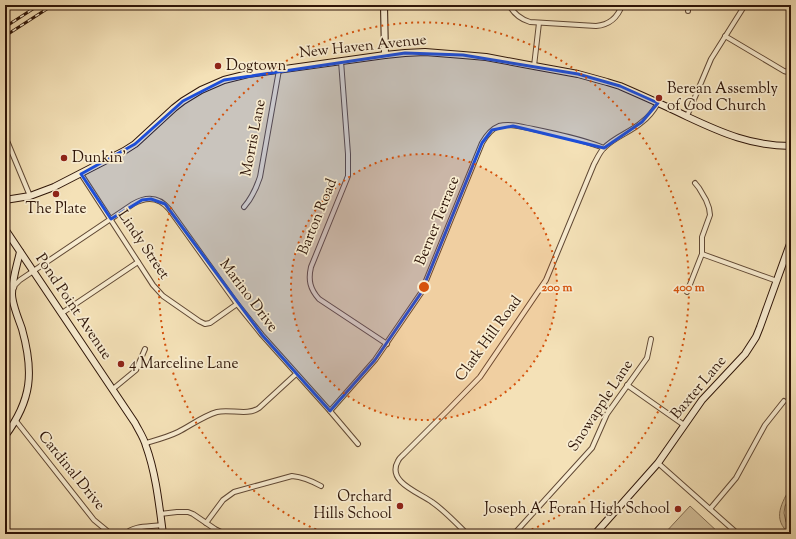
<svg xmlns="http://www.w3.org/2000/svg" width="796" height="539" viewBox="0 0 796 539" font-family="'Sorts Mill Goudy',serif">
	<rect width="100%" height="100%" fill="#f4e1b7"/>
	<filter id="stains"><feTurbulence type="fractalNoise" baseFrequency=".005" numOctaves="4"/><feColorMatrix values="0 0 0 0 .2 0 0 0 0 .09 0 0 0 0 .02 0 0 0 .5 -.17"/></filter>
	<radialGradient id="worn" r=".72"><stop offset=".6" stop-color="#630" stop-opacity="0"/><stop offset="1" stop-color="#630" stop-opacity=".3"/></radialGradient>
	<g fill="#d2be99" stroke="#806a50">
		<path d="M 791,486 L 791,495 L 785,506 L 784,513 L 786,522 L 791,529 L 790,534 C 771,519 782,503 791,486 Z"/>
		<path d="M 690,506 L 719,533 L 717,534 L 664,534 Z"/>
	</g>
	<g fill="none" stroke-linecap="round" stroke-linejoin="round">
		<g stroke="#604834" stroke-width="6">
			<g id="street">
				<path d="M 509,5 C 514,14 520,19 530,22 L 596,26 C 609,25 618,17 622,5"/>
				<path d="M 688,11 L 688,5"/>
				<path d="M 725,36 L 784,71 L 791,73"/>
				<path d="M 341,61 L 348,154 L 348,176 L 344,186 L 311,267 C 308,280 310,289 319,299 L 387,344"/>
				<path d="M 534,66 L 539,23"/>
				<path d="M 687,116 L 711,59 L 745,5"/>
				<path d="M 5,136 L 30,196"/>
				<path d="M 81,174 L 153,285 L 163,296 L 199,321 L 205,324 L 210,323 L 237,304"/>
				<path d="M 244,207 C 252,198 256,189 260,177 L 279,70"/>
				<path d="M 702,254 L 777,281"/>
				<path d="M 14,288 L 15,285 L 20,280 L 133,204 C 147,196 159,197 169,209 L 237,304 L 262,335 L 330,411 L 358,444"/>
				<path d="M 687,292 L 702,254 L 702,237 L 710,215 L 709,208 L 706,200 L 699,188 L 695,183"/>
				<path d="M 62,313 L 138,262"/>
				<path d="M 627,385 L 684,425"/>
				<path d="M 113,389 L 136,370 L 145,349"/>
				<path d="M 330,411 L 375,360 L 421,293 L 482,143 C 486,136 491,129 499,126 C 510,123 522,127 533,129 C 557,134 581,139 604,148"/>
				<path d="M 16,421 L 94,520 L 111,534"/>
				<path d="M 146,443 C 156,440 168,437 178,432 C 190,426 203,416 217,412 C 230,409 248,416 259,408 L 296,374"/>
				<path d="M 658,463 L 738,534"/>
				<path d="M 710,509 L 736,478 L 765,425 L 784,401"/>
				<path d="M 160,514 L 177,512 L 188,512 L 193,514 L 215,529 L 225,534"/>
				<path d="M 206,523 L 223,500 L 234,492 L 292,476 C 302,477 312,481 321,486"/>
				<path d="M 125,534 C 134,525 150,527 162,525"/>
				<path d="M 467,534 C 456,523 445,511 432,502 C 420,493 386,482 398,461 C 399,458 402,456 404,454 L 448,410 L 480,377 L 546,280 L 594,164 C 597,159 599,153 604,148 C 614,137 631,132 642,122 C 649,117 654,110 658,103"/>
				<path d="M 514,534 L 592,448 L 607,414 L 647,358 L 651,339"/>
			</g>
		</g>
		<g stroke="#2e1508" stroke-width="8">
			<g id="secondary">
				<path d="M 384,5 L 385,55"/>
				<path d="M 5,200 L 30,196 L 54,187 L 124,151 L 135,144 L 174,108 L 183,101 L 201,90 L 224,80 L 248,74 L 385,55 L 405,53 L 425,52 L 463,55 L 486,57 L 534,66 L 578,74 L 607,82 L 620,86 C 643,96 666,106 688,117 C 722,133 752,146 791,146"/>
				<path d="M 5,229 L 135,423 C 139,431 144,438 146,446 C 156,474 159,504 163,534"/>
				<path d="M 5,436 C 32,400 34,372 22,329 C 19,320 12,304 12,294 C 12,280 17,265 20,252"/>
				<path d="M 595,534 L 658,463 L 702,400 L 745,354 L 756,337 L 760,327 L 791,241"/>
			</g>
		</g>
		<use href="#street" stroke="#f8ecd0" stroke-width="4"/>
		<use href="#secondary" stroke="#f8ecd0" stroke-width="6"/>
		<g stroke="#2e1508" stroke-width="3">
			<g id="rail">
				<path d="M 5,27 L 39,5"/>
				<path d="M 5,36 L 53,5"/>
			</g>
		</g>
		<use href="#rail" stroke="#f8ecd0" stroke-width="1.5" stroke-dasharray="4.5" stroke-linecap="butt"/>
	</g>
	<path fill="#1d4ed8" fill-opacity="0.2" stroke="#1d4ed8" stroke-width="3" stroke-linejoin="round" d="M 405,53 L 463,55 L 578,74 L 620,86 L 658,103 L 642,122 L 604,148 L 513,126 L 492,130 L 482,143 L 421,293 L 375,360 L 330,411 L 262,335 L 165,204 L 151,199 L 142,200 L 111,219 L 81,174 L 135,144 L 183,101 L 224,80 Z"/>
	<circle cx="424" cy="287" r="133" fill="#d5520c" fill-opacity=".12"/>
	<g fill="none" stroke="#d5520c" stroke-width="2" stroke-dasharray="2 4">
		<circle cx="424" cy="287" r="133"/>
		<path d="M327 534A265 265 0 1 1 521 534"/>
	</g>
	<g fill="#8f2418" stroke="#f8ecd0" stroke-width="1.5">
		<circle cx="218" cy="66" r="4"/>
		<circle cx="659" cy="98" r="4"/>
		<circle cx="64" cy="158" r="4"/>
		<circle cx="56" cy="194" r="4"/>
		<circle cx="121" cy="364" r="4"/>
		<circle cx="400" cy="506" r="4"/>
		<circle cx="678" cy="509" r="4"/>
	</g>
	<g text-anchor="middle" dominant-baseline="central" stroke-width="3.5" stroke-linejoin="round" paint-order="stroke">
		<g font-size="15" fill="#2e1508" stroke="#f8ecd0">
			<text transform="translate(363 47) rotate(-6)">New Haven Avenue</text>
			<text transform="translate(254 138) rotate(-79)">Morris Lane</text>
			<text transform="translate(318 217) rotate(-68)">Barton Road</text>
			<text transform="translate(438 221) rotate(-68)">Berner Terrace</text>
			<text transform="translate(143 245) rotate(56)">Lindy Street</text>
			<text transform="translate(248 296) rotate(53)">Marino Drive</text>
			<text transform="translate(73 307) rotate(56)">Pond Point Avenue</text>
			<text transform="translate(489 339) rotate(-54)">Clark Hill Road</text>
			<text transform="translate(699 388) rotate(-50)">Baxter Lane</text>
			<text transform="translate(601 406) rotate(-57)">Snowapple Lane</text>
			<text transform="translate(71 471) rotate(51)">Cardinal Drive</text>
		</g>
		<g font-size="15" fill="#2e1508" stroke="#f8ecd0" text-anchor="start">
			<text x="226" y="66">Dogtown</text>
			<text x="667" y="89">Berean Assembly<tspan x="667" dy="17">of God Church</tspan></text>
			<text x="72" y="158">Dunkin'</text>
			<text x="56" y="209" text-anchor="middle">The Plate</text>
			<text x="129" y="364">4 Marceline Lane</text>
			<text x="392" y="497" text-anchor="end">Orchard<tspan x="392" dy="17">Hills School</tspan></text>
			<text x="670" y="509" text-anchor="end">Joseph A. Foran High School</text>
		</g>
	</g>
	<circle cx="424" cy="287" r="6" fill="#d5520c" stroke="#f8ecd0" stroke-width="2"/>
	<g font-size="12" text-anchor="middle" font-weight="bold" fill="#d5520c" stroke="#f8ecd0" stroke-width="3.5" stroke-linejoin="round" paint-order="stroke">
		<text x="557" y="291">200 m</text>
		<text x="689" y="291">400 m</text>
	</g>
	<rect width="796" height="539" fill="none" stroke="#f4e1b7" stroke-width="20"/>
	<rect x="6" y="6" width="784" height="527" fill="none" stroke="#2e1508" stroke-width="2"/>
	<rect x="10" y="10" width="776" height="519" fill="none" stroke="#2e1508"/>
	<rect width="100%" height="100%" filter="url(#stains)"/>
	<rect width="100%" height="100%" fill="url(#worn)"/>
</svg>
